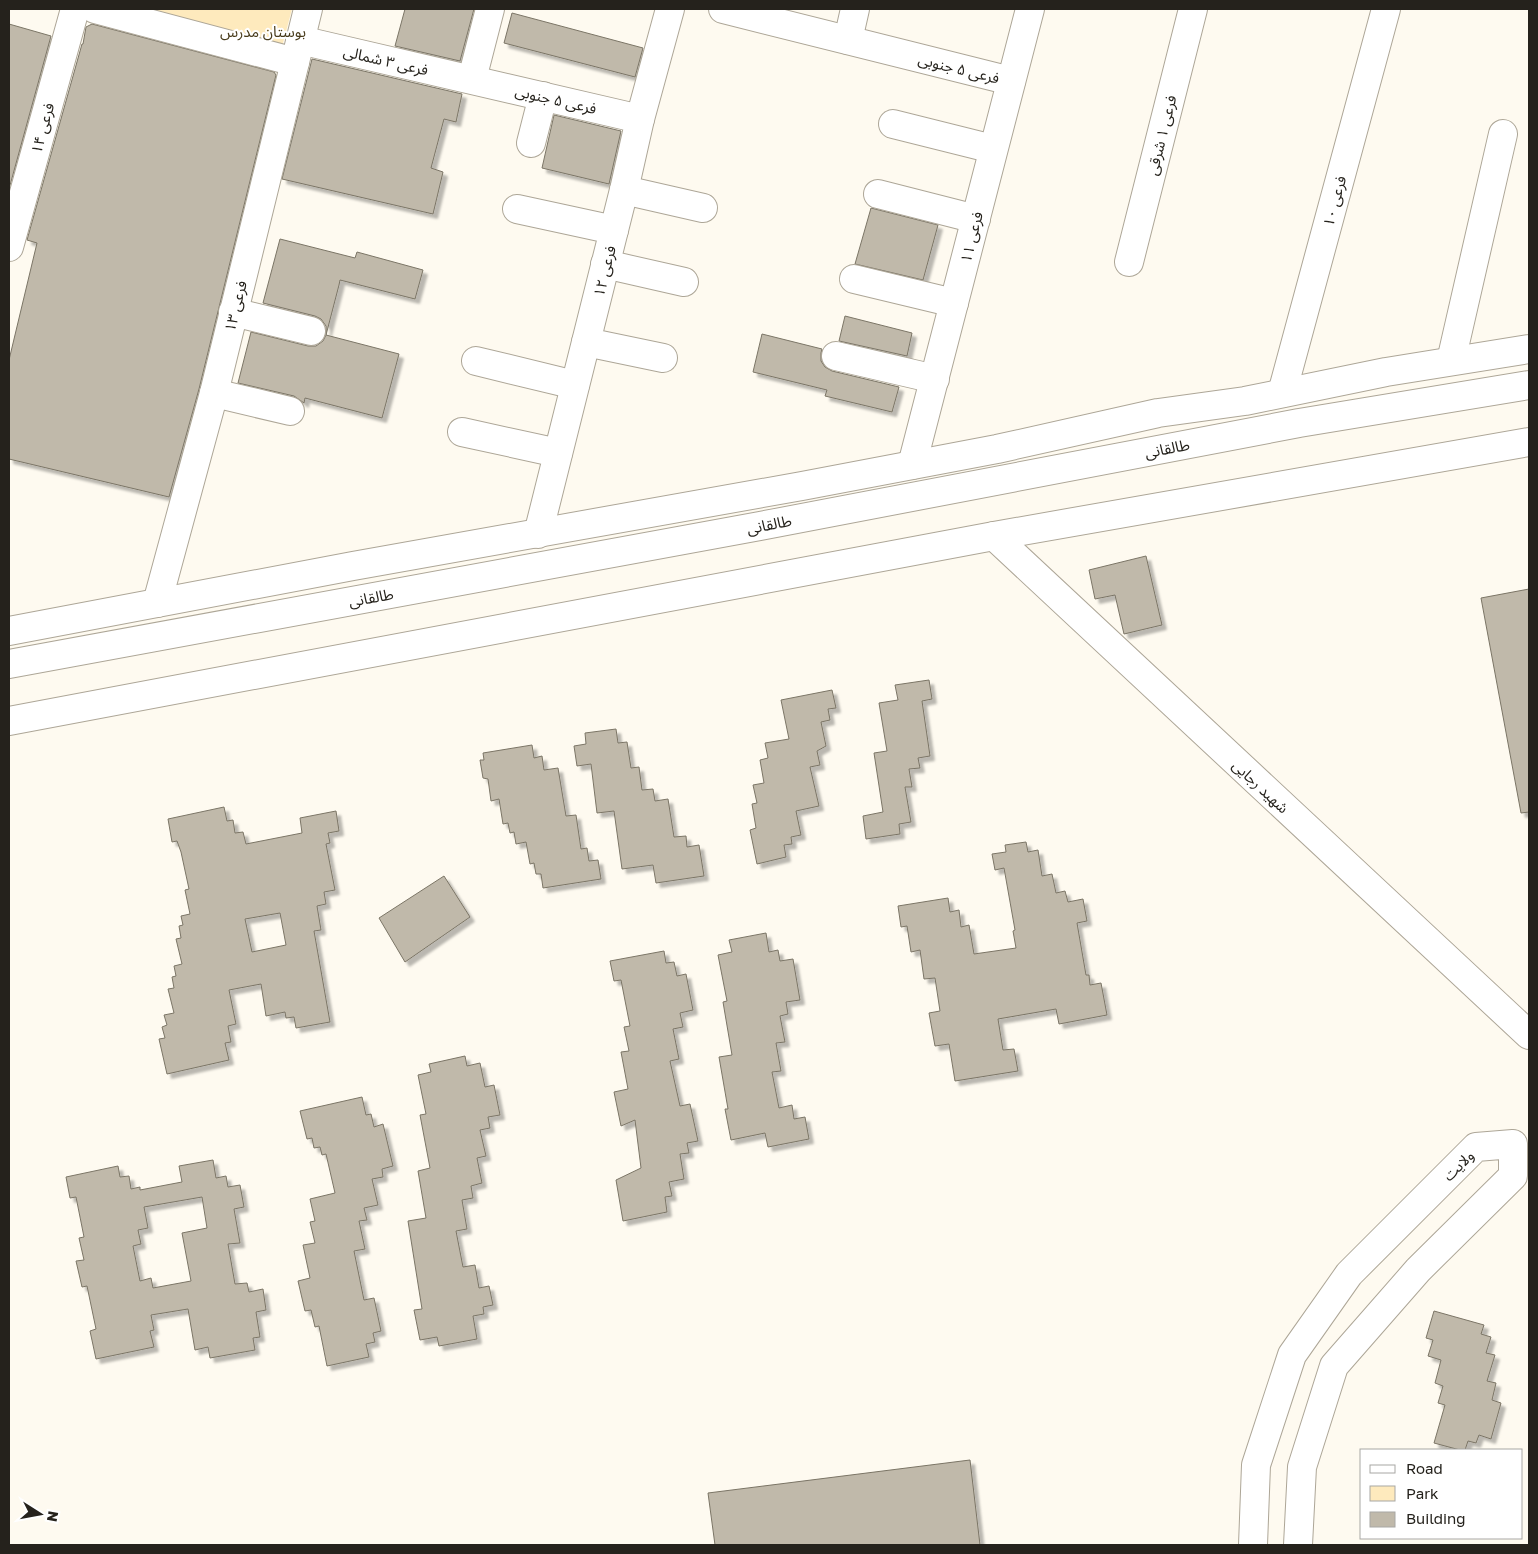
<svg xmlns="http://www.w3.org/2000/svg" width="1538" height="1554" viewBox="0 0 1538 1554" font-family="'Golos Text','Noto Sans Arabic',sans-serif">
	<defs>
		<filter id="shadow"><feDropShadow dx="4.5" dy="4.5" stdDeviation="1" flood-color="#0004"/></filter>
	</defs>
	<rect width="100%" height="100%" fill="#fefaf0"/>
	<path fill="#feeabd" d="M 89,9 L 292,9 L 279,58 Z"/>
	<g fill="#c0b9aa" stroke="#7b7566" fill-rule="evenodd" filter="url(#shadow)">
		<path d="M 405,9 L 474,9 L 460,61 L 395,46 Z"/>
		<path d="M 512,13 L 643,48 L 635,77 L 504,43 Z"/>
		<path d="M 9,24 L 51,36 L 9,189 Z"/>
		<path d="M 92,24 L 274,72 L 276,75 L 199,389 L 169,497 L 9,459 L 9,360 L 37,243 L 27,240 L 82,44 L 83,44 L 86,27 Z"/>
		<path d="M 312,59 L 462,94 L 456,122 L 444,119 L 431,168 L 443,172 L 433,214 L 282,179 Z"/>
		<path d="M 554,115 L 621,131 L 609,184 L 542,168 Z"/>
		<path d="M 871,208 L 938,225 L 923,280 L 855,264 Z"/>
		<path d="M 280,239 L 355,258 L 357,252 L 423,270 L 415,299 L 340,280 L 339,285 L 326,335 L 399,354 L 382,418 L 305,398 L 304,403 L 294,396 L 238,383 L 251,332 L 308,346 L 316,346 L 323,341 L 326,335 L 326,326 L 321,319 L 315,316 L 263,303 Z"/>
		<path d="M 845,316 L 912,333 L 907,356 L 839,341 Z"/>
		<path d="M 762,334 L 822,349 L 821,353 L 821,361 L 825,367 L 832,371 L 899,387 L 892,412 L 825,396 L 827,390 L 753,372 Z"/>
		<path d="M 1146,556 L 1162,625 L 1124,634 L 1115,595 L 1095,599 L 1089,570 Z"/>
		<path d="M 1529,589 L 1529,812 L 1521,813 L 1481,598 Z"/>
		<path d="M 929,680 L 932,699 L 922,701 L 930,756 L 918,758 L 920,768 L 909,769 L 912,787 L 905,787 L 911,822 L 899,824 L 900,834 L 866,839 L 863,816 L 883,812 L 874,753 L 887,751 L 879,703 L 898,700 L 895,685 Z"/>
		<path d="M 832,690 L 836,708 L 828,709 L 830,720 L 821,722 L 826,746 L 817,751 L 820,765 L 810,767 L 819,806 L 796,811 L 801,835 L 791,837 L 792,844 L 784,845 L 786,857 L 757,864 L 750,830 L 756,828 L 752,804 L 757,803 L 753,785 L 764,783 L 760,760 L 768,758 L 765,743 L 789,739 L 781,700 Z"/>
		<path d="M 616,729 L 618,743 L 627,742 L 631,768 L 639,767 L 642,790 L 653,789 L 655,801 L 668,799 L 674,837 L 686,836 L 687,847 L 699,845 L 704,876 L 656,883 L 653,865 L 622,869 L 614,811 L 597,813 L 591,764 L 577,766 L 574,746 L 586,744 L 585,733 Z"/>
		<path d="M 532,745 L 534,758 L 542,756 L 544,770 L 558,768 L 566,816 L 576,815 L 581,849 L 587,848 L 589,861 L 598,860 L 601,879 L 543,888 L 541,874 L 536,874 L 534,863 L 530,864 L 526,842 L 516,844 L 514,832 L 510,833 L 508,823 L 503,824 L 499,799 L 491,801 L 488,779 L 483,778 L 480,760 L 484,760 L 483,753 Z"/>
		<path d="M 224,807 L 227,821 L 233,820 L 235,833 L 243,832 L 246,844 L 302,833 L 300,818 L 336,811 L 339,831 L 328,833 L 330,843 L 326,844 L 335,890 L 324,892 L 326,904 L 317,906 L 321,930 L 314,931 L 330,1022 L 296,1028 L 294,1017 L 286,1018 L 285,1012 L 266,1016 L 261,984 L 229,990 L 236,1024 L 228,1026 L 231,1042 L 225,1043 L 229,1060 L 167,1074 L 159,1039 L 165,1038 L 162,1027 L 167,1025 L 164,1015 L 174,1013 L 168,989 L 174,988 L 172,977 L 176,976 L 174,966 L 182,964 L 176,939 L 181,938 L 179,926 L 183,925 L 181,916 L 190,914 L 185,890 L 189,889 L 181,852 L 177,841 L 172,842 L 168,819 ZM 280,913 L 286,945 L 252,952 L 245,919 Z"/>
		<path d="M 1026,842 L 1028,852 L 1038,850 L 1042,876 L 1052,874 L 1056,893 L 1065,891 L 1068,902 L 1083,899 L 1087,921 L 1077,923 L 1086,975 L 1089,975 L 1090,985 L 1101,983 L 1107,1015 L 1059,1024 L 1056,1009 L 998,1019 L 1003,1050 L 1014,1049 L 1018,1071 L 955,1081 L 949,1044 L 935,1046 L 929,1013 L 940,1011 L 935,978 L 924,979 L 920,950 L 911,952 L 907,926 L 901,927 L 898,906 L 948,898 L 950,912 L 959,910 L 961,927 L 969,925 L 974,954 L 1016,948 L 1013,931 L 1015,930 L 1004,868 L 995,870 L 992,854 L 1006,852 L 1005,845 Z"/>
		<path d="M 444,876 L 470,917 L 405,962 L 379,918 Z"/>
		<path d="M 766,933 L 769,952 L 778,950 L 780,961 L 793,959 L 800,1000 L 786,1002 L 788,1014 L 780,1016 L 785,1042 L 776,1043 L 781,1071 L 772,1072 L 779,1108 L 792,1105 L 794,1119 L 805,1117 L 809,1139 L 768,1147 L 765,1133 L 731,1140 L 725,1109 L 728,1109 L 719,1057 L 732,1055 L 723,1002 L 727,1001 L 718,955 L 732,952 L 729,940 Z"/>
		<path d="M 664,951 L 666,963 L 674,962 L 677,976 L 686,974 L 693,1010 L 680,1013 L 683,1027 L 673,1029 L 679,1059 L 670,1061 L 680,1106 L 690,1104 L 698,1141 L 687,1143 L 689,1153 L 680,1154 L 684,1179 L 669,1182 L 672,1196 L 665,1197 L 667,1212 L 623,1221 L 616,1180 L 641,1168 L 635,1120 L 621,1126 L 614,1092 L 628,1089 L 621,1052 L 629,1051 L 624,1027 L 630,1026 L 621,980 L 614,981 L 610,961 Z"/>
		<path d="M 465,1056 L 467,1066 L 480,1063 L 485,1087 L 494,1085 L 500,1115 L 488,1117 L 490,1128 L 480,1130 L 486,1156 L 477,1158 L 482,1183 L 471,1186 L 473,1198 L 462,1200 L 467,1229 L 456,1231 L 463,1267 L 475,1265 L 479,1288 L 489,1286 L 493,1305 L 483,1307 L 484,1314 L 473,1316 L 477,1339 L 439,1346 L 437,1337 L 420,1340 L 414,1310 L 422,1309 L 408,1221 L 426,1218 L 418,1171 L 430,1168 L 420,1115 L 426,1114 L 418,1075 L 431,1072 L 429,1064 Z"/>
		<path d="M 362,1097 L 366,1115 L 371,1114 L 374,1127 L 383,1124 L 393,1166 L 382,1169 L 383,1177 L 372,1179 L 378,1205 L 364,1208 L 367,1220 L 359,1221 L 365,1249 L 354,1251 L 364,1300 L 374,1298 L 381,1331 L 373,1333 L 375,1342 L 366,1344 L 369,1357 L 327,1366 L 319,1326 L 315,1327 L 311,1310 L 305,1311 L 298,1281 L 310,1278 L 303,1245 L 315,1243 L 310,1222 L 315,1221 L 310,1199 L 335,1193 L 326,1154 L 322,1155 L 320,1147 L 314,1148 L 312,1138 L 307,1139 L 300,1111 Z"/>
		<path d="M 213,1160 L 216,1178 L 226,1176 L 228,1187 L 240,1185 L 244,1207 L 234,1209 L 240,1243 L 228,1244 L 235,1284 L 247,1283 L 249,1292 L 263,1289 L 266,1310 L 256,1312 L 260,1337 L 253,1338 L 255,1350 L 210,1358 L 208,1347 L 195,1350 L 188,1309 L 151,1315 L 154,1330 L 150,1331 L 154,1347 L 96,1359 L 90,1331 L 96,1329 L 87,1286 L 82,1287 L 76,1261 L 84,1260 L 79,1238 L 84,1237 L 76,1197 L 70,1198 L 66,1177 L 118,1166 L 120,1177 L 129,1176 L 131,1189 L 140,1187 L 140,1190 L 182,1182 L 179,1166 ZM 202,1197 L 207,1228 L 182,1233 L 191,1281 L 153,1288 L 151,1278 L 140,1281 L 133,1246 L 141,1244 L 138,1230 L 148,1228 L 144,1207 Z"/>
		<path d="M 1434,1311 L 1484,1325 L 1481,1334 L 1491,1337 L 1486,1353 L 1495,1355 L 1487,1381 L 1496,1383 L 1492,1400 L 1501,1403 L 1491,1439 L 1479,1435 L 1476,1443 L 1468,1441 L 1465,1450 L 1460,1450 L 1434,1443 L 1445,1405 L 1438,1403 L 1443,1386 L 1435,1383 L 1441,1360 L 1428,1356 L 1433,1340 L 1426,1338 Z"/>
		<path d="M 970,1460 L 980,1545 L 715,1545 L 708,1493 Z"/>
	</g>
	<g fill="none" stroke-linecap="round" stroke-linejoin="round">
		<g stroke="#ada697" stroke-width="30">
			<g id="minor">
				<path d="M 95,9 L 295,62"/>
				<path d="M 723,9 L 1011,81"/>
				<path d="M 300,40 L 640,119"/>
				<path d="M 848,40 L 855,9"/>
				<path d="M 472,79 L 490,9"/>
				<path d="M 893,124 L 993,149"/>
				<path d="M 531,143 L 543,96"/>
				<path d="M 624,190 L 703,208"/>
				<path d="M 878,194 L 976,219"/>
				<path d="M 517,209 L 614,230"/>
				<path d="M 9,247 L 75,9"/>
				<path d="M 1129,262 L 1193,9"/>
				<path d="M 605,264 L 684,282"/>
				<path d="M 854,279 L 954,303"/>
				<path d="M 233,312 L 311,331"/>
				<path d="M 586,342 L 663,358"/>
				<path d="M 836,356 L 935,379"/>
				<path d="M 476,361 L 575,385"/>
				<path d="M 1451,361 L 1503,134"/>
				<path d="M 214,393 L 290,411"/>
				<path d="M 1282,393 L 1386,9"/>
				<path d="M 462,432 L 558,453"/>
				<path d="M 912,465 L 1030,9"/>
				<path d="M 538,534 L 624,190 L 640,119 L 670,9"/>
				<path d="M 994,536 L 1529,1035"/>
				<path d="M 157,603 L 214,393 L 308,9"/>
				<path d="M 1253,1545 L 1256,1465 L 1292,1355 L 1349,1274 L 1476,1147 L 1513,1144 L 1513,1176 L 1418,1270 L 1334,1366 L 1302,1467 L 1298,1545"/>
			</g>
		</g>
		<g stroke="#ada697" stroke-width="30">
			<g id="major">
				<path d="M 9,631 L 353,566 L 802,486 L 997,449 L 1158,413 L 1245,401 L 1386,372 L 1529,349"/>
				<path d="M 9,664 L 760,526 L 1299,423 L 1529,385"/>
				<path d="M 9,721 L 994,536 L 1529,442"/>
			</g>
		</g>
		<use href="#minor" stroke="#fff" stroke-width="28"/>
		<use href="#major" stroke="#fff" stroke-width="28"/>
	</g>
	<g text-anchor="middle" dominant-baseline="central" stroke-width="4" stroke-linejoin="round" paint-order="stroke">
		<g font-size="15" fill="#483b1b" stroke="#fff">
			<text x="263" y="31">بوستان مدرس</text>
		</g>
		<g font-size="15" fill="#25221c" stroke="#fff">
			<text transform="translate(386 60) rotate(13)">فرعی ۳ شمالی</text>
			<text transform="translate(959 68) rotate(14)">فرعی ۵ جنوبی</text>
			<text transform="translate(556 99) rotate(13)">فرعی ۵ جنوبی</text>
			<text transform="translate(42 128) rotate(-75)">فرعی ۱۴</text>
			<text transform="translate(1161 135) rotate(-76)">فرعی ۱ شرقی</text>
			<text transform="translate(1334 201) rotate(-75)">فرعی ۱۰</text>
			<text transform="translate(971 237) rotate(-76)">فرعی ۱۱</text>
			<text transform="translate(604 271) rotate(-76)">فرعی ۱۲</text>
			<text transform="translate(235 306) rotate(-76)">فرعی ۱۳</text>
			<text transform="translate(1167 448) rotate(-11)">طالقانی</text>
			<text transform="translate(769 524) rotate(-11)">طالقانی</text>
			<text transform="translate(371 597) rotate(-10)">طالقانی</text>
			<text transform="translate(1261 786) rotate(43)">شهید رجایی</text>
			<text transform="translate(1458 1165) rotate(-45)">ولایت</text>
		</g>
	</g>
	<rect width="1538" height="1554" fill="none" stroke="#25221c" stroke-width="20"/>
	<rect x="1360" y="1449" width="162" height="90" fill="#ffffff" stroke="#a8a7a4"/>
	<rect x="1370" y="1465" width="25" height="8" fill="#ffffff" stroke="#a8a7a4"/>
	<text x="1406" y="1474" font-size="15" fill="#25221c">Road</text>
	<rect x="1370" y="1486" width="25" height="15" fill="#feeabd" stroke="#a8a7a4"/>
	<text x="1406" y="1499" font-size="15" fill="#25221c">Park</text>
	<rect x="1370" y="1512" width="25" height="15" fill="#c0b9aa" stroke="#a8a7a4"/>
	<text x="1406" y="1524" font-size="15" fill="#25221c">Building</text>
	<g transform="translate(40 1514) rotate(101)" stroke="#ffffff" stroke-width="4" paint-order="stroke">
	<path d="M0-4L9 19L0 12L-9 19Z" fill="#25221c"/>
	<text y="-8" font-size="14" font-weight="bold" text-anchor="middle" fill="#25221c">N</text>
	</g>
</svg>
